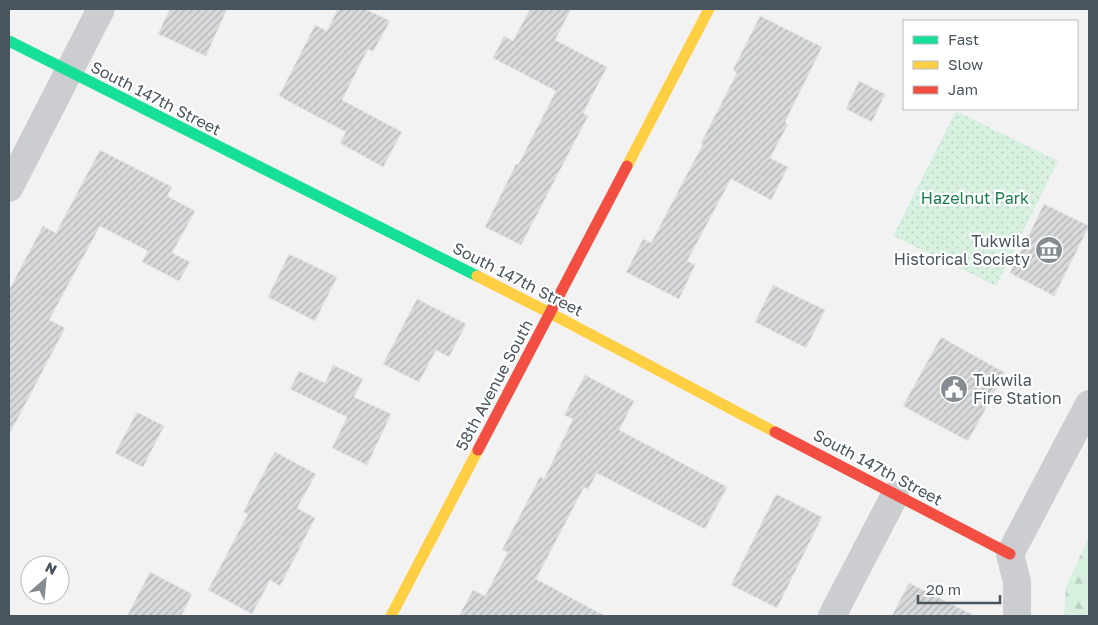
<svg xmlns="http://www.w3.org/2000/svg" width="1098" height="625" viewBox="0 0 1098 625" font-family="'Golos Text',sans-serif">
	<defs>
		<pattern id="grass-dots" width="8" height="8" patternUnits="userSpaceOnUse" patternTransform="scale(1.25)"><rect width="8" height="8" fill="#d7f0e0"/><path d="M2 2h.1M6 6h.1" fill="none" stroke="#bad0c3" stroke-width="1.8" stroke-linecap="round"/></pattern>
		<pattern id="forest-firs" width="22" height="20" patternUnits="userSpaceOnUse" patternTransform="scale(1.25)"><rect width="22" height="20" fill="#d7f0e0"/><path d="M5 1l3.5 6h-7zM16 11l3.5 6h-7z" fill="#bad0c3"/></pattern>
		<pattern id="building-hatch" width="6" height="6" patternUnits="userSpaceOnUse" patternTransform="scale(1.25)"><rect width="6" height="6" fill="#d8d9da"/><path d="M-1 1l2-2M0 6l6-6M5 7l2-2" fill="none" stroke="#b1b3b4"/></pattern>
	</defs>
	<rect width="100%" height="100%" fill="#f2f2f2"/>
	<path fill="url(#grass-dots)" d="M 956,111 L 1058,161 L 996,286 L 893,236 Z"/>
	<path fill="url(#forest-firs)" d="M 1089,537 L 1089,616 L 1064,616 L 1066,587 Z"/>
	<g fill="url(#building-hatch)" stroke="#e3e4e5">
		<path d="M 170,9 L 227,9 L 206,56 L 158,34 Z"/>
		<path d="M 338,9 L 365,9 L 390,21 L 373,52 L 368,49 L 342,100 L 402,132 L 383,167 L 340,143 L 346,132 L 279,96 L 315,25 L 327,31 Z"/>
		<path d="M 530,9 L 571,9 L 555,40 L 607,67 L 583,113 L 588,116 L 521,245 L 485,227 L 516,164 L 518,165 L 556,91 L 493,58 L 504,36 L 513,41 Z"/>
		<path d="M 760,16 L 822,47 L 785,122 L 788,124 L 770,158 L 788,167 L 771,200 L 731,179 L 687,261 L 695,265 L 679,299 L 626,272 L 643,239 L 651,243 L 703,144 L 701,143 L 737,73 L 733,70 Z"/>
		<path d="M 859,81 L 885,94 L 872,122 L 846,109 Z"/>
		<path d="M 100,150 L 172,187 L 167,196 L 195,211 L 172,253 L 190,262 L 179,281 L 142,262 L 148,251 L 100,226 L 49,320 L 65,328 L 9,435 L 9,290 L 43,226 L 56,233 Z"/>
		<path d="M 1044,204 L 1089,226 L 1054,296 L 1010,273 Z"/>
		<path d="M 289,254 L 337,277 L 315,321 L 268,297 Z"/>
		<path d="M 773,285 L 825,310 L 806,348 L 755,322 Z"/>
		<path d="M 417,299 L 466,324 L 449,357 L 436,350 L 419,382 L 383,364 Z"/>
		<path d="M 941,337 L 1005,373 L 968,441 L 903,406 Z"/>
		<path d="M 333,365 L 363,379 L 354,397 L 391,414 L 367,465 L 332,448 L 347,417 L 290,389 L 299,371 L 325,383 Z"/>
		<path d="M 585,375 L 634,401 L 619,430 L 727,487 L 705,529 L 597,473 L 588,489 L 584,487 L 536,579 L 605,616 L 459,616 L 473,590 L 485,596 L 508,552 L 502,550 L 540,477 L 544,479 L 573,419 L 564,415 Z"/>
		<path d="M 137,412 L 164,426 L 143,467 L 115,453 Z"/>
		<path d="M 275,452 L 316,474 L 297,508 L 315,518 L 280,586 L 270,580 L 252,614 L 208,590 L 248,514 L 243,512 Z"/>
		<path d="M 776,494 L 822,517 L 777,608 L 731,585 Z"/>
		<path d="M 150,572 L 192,594 L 181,616 L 127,616 Z"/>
		<path d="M 909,583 L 975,616 L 892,616 Z"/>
	</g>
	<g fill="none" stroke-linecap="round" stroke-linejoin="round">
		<g stroke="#cbcdd0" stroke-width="28">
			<path d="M 9,188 L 101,9"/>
			<path d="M 832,616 L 895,495"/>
			<path d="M 1017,616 L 1017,582 L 1010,554 L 1089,404"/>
		</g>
		<path stroke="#16e098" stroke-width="11" d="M 9,41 L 477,276"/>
		<g stroke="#ffcf43" stroke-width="11">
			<path d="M 627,166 L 709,9"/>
			<path d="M 477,276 L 550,313 L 775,432"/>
			<path d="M 391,616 L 478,450"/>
		</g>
		<g stroke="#f24e42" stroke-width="11">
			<path d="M 775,432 L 1010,554"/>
			<path d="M 478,450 L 627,166"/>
		</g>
	</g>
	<defs>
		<g id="museum-disc" transform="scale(1.4375)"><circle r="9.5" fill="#848c92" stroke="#fff"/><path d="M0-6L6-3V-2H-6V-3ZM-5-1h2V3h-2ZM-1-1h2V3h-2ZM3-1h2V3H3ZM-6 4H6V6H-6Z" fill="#fff"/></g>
		<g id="civic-disc" transform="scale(1.4375)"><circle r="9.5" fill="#848c92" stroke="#fff"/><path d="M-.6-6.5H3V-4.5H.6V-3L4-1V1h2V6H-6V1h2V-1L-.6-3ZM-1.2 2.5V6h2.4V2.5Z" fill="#fff"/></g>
	</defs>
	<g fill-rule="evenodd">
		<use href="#museum-disc" x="1049" y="250"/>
		<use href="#civic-disc" x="954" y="389"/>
	</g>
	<g text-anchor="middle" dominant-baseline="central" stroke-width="4.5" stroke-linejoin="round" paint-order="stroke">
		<g font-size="16" fill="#49555e" stroke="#fff">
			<text transform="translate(156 98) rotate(27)">South 147th Street</text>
			<text transform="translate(518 279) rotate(27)">South 147th Street</text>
			<text transform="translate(494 385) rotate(-62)">58th Avenue South</text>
			<text transform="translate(878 467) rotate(28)">South 147th Street</text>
		</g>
		<g font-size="16" fill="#197f49" stroke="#fff">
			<text x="975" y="198">Hazelnut Park</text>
		</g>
		<g font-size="16" fill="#49555e" stroke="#fff" text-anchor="end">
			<text x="1030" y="241">Tukwila<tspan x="1030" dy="18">Historical Society</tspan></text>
			<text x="973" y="380" text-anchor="start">Tukwila<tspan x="973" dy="18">Fire Station</tspan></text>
		</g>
	</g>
	<rect width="1098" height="625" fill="none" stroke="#49555e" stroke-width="20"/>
	<rect x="903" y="20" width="175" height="90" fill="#ffffff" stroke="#b6bbbf"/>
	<rect x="913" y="36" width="25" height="8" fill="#16e098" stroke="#b6bbbf"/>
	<text x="948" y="45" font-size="15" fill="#49555e">Fast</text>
	<rect x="913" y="61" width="25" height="8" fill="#ffcf43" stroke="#b6bbbf"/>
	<text x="948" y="70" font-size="15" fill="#49555e">Slow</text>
	<rect x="913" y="86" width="25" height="8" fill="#f24e42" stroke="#b6bbbf"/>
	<text x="948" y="95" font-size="15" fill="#49555e">Jam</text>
	<g transform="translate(45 580) rotate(27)"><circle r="24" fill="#ffffff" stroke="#b6bbbf"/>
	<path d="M0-4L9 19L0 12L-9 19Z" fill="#848c92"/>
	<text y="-8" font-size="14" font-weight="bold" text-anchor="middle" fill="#49555e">N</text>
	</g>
	<path d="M918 595v8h82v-8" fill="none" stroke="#49555e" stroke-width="2.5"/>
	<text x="926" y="595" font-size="15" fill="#49555e" stroke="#ffffff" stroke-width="4" paint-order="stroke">20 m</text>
</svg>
